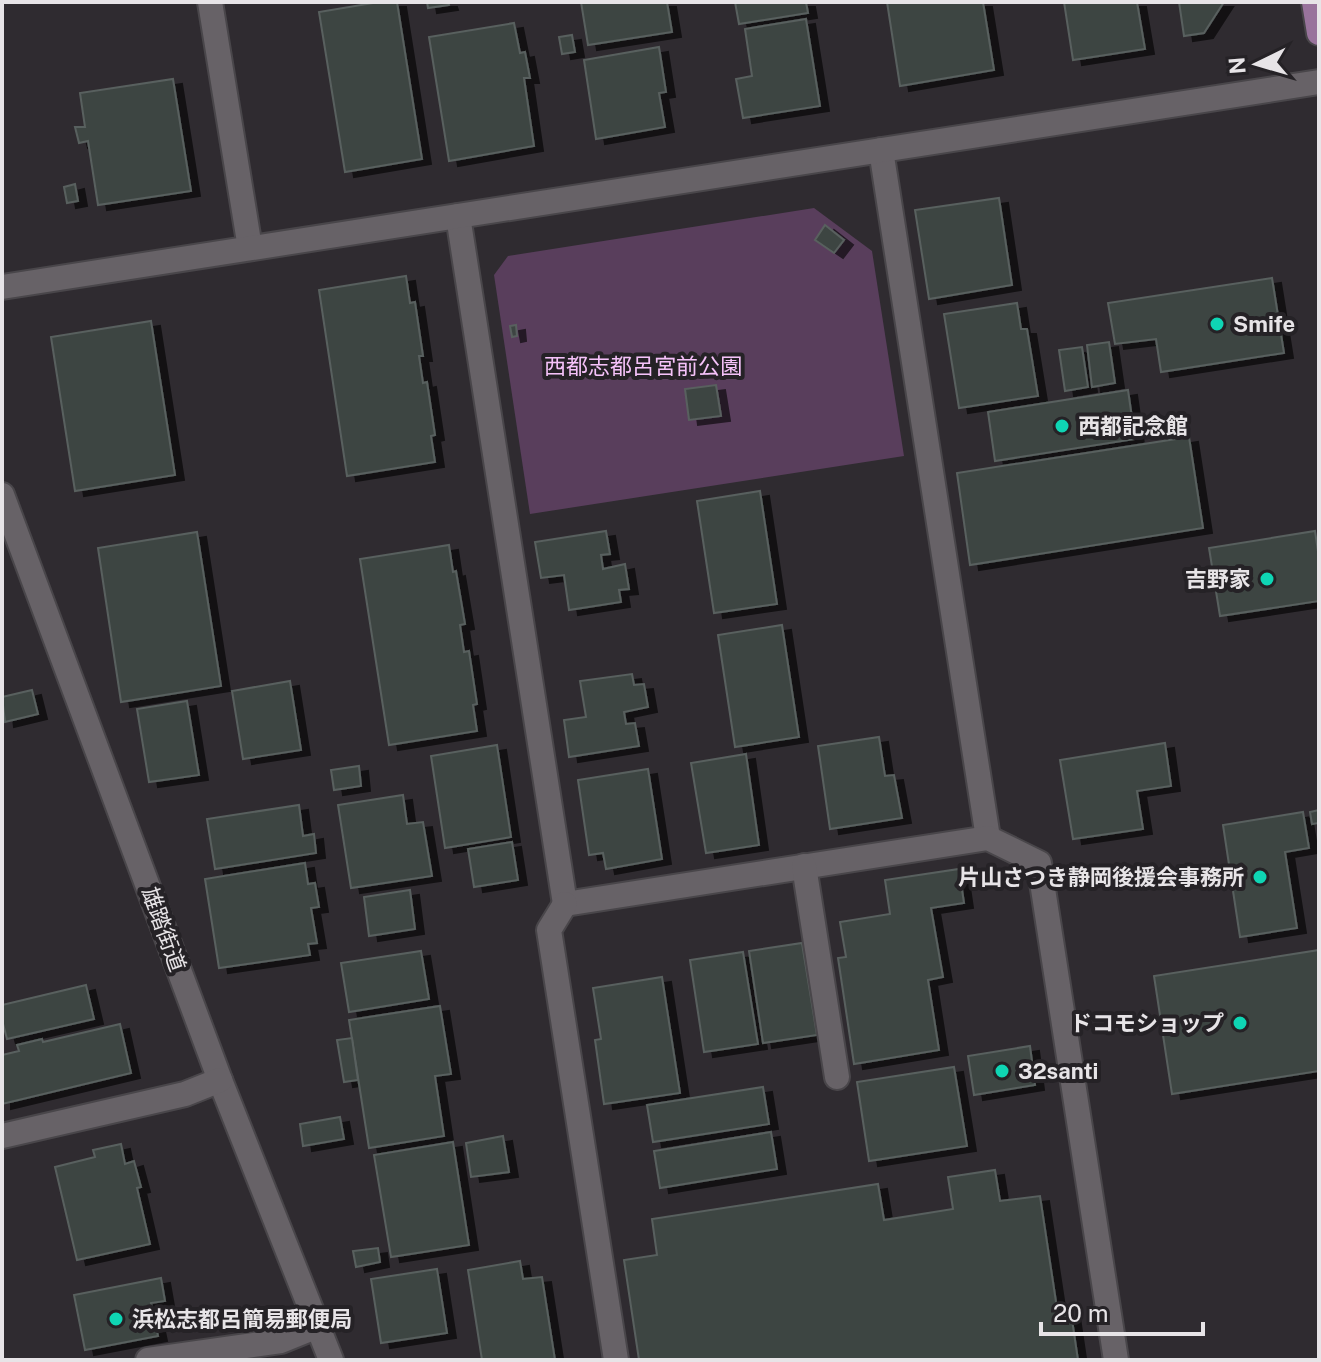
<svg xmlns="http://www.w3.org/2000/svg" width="1321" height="1362" viewBox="0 0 1321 1362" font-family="'Public Sans','Noto Sans JP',sans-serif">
	<defs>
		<filter id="shadow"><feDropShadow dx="9" dy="5" stdDeviation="0" flood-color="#0009"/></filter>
	</defs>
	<rect width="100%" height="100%" fill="#2f2b30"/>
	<path fill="#593e5c" d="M 814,208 L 872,251 L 904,456 L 530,514 L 494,275 L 508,256 Z"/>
	<g fill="#3e4543" stroke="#59605e" stroke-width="2" filter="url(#shadow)">
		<path d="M 379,2 L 397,2 L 422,159 L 345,172 L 319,12 Z"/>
		<path d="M 427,2 L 448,2 L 449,5 L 428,8 Z"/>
		<path d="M 581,2 L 667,2 L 672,32 L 588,45 Z"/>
		<path d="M 735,2 L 806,2 L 808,13 L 739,24 Z"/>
		<path d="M 887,2 L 983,2 L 994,70 L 900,86 Z"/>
		<path d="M 1064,2 L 1137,2 L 1145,49 L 1073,60 Z"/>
		<path d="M 1179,2 L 1224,2 L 1204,33 L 1184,36 Z"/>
		<path d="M 806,19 L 820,106 L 743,118 L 736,79 L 752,76 L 745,29 Z"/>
		<path d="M 514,23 L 520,53 L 525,52 L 530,78 L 524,78 L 534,146 L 449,161 L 429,37 Z"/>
		<path d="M 572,35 L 575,52 L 562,54 L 559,37 Z"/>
		<path d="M 659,47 L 666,92 L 659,93 L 665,127 L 596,139 L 584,60 Z"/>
		<path d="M 173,79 L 191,191 L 98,205 L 88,141 L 79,143 L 75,127 L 85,127 L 80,93 Z"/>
		<path d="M 75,184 L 78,201 L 67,203 L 64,187 Z"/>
		<path d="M 999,198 L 1012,285 L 929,299 L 915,210 Z"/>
		<path d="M 825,225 L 844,240 L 834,253 L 815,240 Z"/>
		<path d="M 406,276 L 410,303 L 415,302 L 423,356 L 419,356 L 423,383 L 427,382 L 435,435 L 431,436 L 435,462 L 347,476 L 319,290 Z"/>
		<path d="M 1272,278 L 1284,353 L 1161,372 L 1156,339 L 1115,344 L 1108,303 Z"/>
		<path d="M 1017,303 L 1021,329 L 1027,329 L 1038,396 L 959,408 L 944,314 Z"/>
		<path d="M 151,321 L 175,475 L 75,491 L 51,337 Z"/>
		<path d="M 516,325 L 517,336 L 512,337 L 510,326 Z"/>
		<path d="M 1109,342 L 1115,383 L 1092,387 L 1087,345 Z"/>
		<path d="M 1082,347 L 1088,387 L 1065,391 L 1059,350 Z"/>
		<path d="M 716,385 L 721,416 L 689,420 L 685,389 Z"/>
		<path d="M 1128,390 L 1135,439 L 995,461 L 988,412 Z"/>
		<path d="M 1189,437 L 1203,528 L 970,565 L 957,473 Z"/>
		<path d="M 760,491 L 777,604 L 714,613 L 697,501 Z"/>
		<path d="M 606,531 L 610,554 L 601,555 L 603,569 L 625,564 L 629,589 L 619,590 L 621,602 L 569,610 L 564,575 L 541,578 L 535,542 Z"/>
		<path d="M 1315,531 L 1319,558 L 1319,601 L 1220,616 L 1209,548 Z"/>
		<path d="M 197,532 L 221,686 L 121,702 L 98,548 Z"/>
		<path d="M 449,545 L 453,572 L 456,571 L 465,624 L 460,625 L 464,652 L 469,651 L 477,704 L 473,705 L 477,731 L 389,745 L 360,559 Z"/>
		<path d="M 782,625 L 799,737 L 735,747 L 718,635 Z"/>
		<path d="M 632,674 L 634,685 L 644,684 L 648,707 L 624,712 L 626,724 L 635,723 L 639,746 L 569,757 L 564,720 L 586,717 L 580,681 Z"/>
		<path d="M 290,681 L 301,750 L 243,759 L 232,691 Z"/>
		<path d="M 32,690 L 38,714 L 5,722 L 2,697 Z"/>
		<path d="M 187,701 L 199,775 L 149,782 L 137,709 Z"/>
		<path d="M 879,737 L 885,776 L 894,775 L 902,818 L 830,829 L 818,746 Z"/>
		<path d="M 1165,743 L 1171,786 L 1137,791 L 1143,829 L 1073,839 L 1060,760 Z"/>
		<path d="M 497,745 L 511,837 L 445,848 L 431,756 Z"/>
		<path d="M 746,754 L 759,845 L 706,853 L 691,763 Z"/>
		<path d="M 359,766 L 361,786 L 334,790 L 331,770 Z"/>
		<path d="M 648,769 L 662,859 L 606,869 L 603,853 L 589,855 L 578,780 Z"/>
		<path d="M 403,795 L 407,824 L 423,822 L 432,876 L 351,888 L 338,805 Z"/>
		<path d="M 299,805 L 303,836 L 314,834 L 316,853 L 215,869 L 207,819 Z"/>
		<path d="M 1319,810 L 1319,823 L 1312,824 L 1310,812 Z"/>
		<path d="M 1303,812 L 1309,848 L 1285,852 L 1297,928 L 1240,937 L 1223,825 Z"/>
		<path d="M 512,842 L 518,880 L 474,887 L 468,849 Z"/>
		<path d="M 305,863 L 308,884 L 315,883 L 319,907 L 311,908 L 317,943 L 308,944 L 310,955 L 219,968 L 205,879 Z"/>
		<path d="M 959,869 L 964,903 L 931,908 L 943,977 L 928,980 L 939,1050 L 854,1064 L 838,958 L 846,957 L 840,922 L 890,914 L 885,880 Z"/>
		<path d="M 410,890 L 415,929 L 369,936 L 364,897 Z"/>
		<path d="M 802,943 L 817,1035 L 763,1043 L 749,951 Z"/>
		<path d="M 1319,950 L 1319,1071 L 1172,1094 L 1154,976 Z"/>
		<path d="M 421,951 L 429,999 L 349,1012 L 341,963 Z"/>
		<path d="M 743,952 L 758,1044 L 704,1052 L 690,960 Z"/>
		<path d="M 662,977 L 680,1093 L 604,1104 L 595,1040 L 601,1039 L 593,988 Z"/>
		<path d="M 86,985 L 94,1019 L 7,1039 L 2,1020 L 2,1005 Z"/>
		<path d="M 440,1006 L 451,1074 L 435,1076 L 444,1136 L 369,1148 L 349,1020 Z"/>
		<path d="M 120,1024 L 131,1073 L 2,1104 L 2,1055 L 19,1051 L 17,1045 L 42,1039 L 43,1042 Z"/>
		<path d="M 352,1038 L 358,1080 L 344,1082 L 337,1040 Z"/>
		<path d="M 1030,1046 L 1035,1085 L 974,1095 L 968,1056 Z"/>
		<path d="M 954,1067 L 967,1146 L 869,1161 L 857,1082 Z"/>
		<path d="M 763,1087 L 769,1124 L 653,1142 L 647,1105 Z"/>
		<path d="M 340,1117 L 344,1139 L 303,1146 L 300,1124 Z"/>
		<path d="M 771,1132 L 777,1169 L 660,1188 L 654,1151 Z"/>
		<path d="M 503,1136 L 509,1172 L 471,1177 L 466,1143 Z"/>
		<path d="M 453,1142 L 469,1245 L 391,1257 L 374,1155 Z"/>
		<path d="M 121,1144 L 125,1164 L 134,1161 L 141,1187 L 137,1188 L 150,1244 L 77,1260 L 55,1167 L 95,1157 L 93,1150 Z"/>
		<path d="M 995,1170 L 1000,1201 L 1040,1196 L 1058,1315 L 1071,1313 L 1078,1360 L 639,1360 L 624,1260 L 657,1255 L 652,1219 L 878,1184 L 884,1220 L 953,1209 L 948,1177 Z"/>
		<path d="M 378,1248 L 380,1262 L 356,1267 L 353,1251 Z"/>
		<path d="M 520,1261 L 523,1279 L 542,1277 L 555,1360 L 482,1360 L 468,1270 Z"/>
		<path d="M 437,1269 L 447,1333 L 381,1343 L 371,1279 Z"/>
		<path d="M 161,1278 L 165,1301 L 151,1303 L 158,1336 L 85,1350 L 74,1295 Z"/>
	</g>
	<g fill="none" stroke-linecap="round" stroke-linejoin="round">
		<g stroke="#49464a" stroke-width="28">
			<g id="minor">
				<path d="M 210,2 L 250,248"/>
				<path d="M 881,150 L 988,838"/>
				<path d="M 458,216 L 565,904 L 988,838 L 1039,863 L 1116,1360"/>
				<path d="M 2,287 L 1319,82"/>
				<path d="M 2,495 L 220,1080 L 331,1360"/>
				<path d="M 804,866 L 837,1077"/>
				<path d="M 565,904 L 549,930 L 616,1360"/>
				<path d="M 2,1136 L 185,1094 L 220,1080"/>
				<path d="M 148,1360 L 281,1341 L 318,1326"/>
			</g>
		</g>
		<g stroke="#49464a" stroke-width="28">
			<path id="major" d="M 1314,2 L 1319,33"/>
		</g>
		<use href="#minor" stroke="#676267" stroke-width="24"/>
		<use href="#major" stroke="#99739c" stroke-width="24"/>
	</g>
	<g fill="#0fd5b4" stroke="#252226" stroke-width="3">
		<circle cx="1217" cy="324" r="8"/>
		<circle cx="1062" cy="426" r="8"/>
		<circle cx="1267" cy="579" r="8"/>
		<circle cx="1260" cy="877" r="8"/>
		<circle cx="1240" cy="1023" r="8"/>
		<circle cx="1002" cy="1071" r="8"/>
		<circle cx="116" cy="1319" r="8"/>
	</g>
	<g text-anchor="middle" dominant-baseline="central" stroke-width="8" stroke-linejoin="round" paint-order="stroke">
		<g font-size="22" font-weight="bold" fill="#e7e4e7" stroke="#252226" text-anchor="start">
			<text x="1233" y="324">Smife</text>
			<text x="1078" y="426">西都記念館</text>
			<text x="1251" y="579" text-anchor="end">吉野家</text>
			<text x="1244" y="877" text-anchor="end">片山さつき静岡後援会事務所</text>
			<text x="1224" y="1023" text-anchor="end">ドコモショップ</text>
			<text x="1018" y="1071">32santi</text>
			<text x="132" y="1319">浜松志都呂簡易郵便局</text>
		</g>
		<g font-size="22" fill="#f5c2f9" stroke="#252226">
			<text x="643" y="366">西都志都呂宮前公園</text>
		</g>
		<g font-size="22" fill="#e7e4e7" stroke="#252226">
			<text transform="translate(164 929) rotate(70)">雄踏街道</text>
		</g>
	</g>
	<rect width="1321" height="1362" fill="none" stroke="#e7e4e7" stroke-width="8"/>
	<g transform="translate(1257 64) rotate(265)" stroke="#252226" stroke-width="6" paint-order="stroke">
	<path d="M0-6L14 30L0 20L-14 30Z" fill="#e7e4e7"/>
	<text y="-12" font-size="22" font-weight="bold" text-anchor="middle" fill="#e7e4e7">N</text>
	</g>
	<path d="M1041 1322v12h162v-12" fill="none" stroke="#e7e4e7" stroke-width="4"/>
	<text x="1053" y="1322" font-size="24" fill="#e7e4e7" stroke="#252226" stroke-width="6" paint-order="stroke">20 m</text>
</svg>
